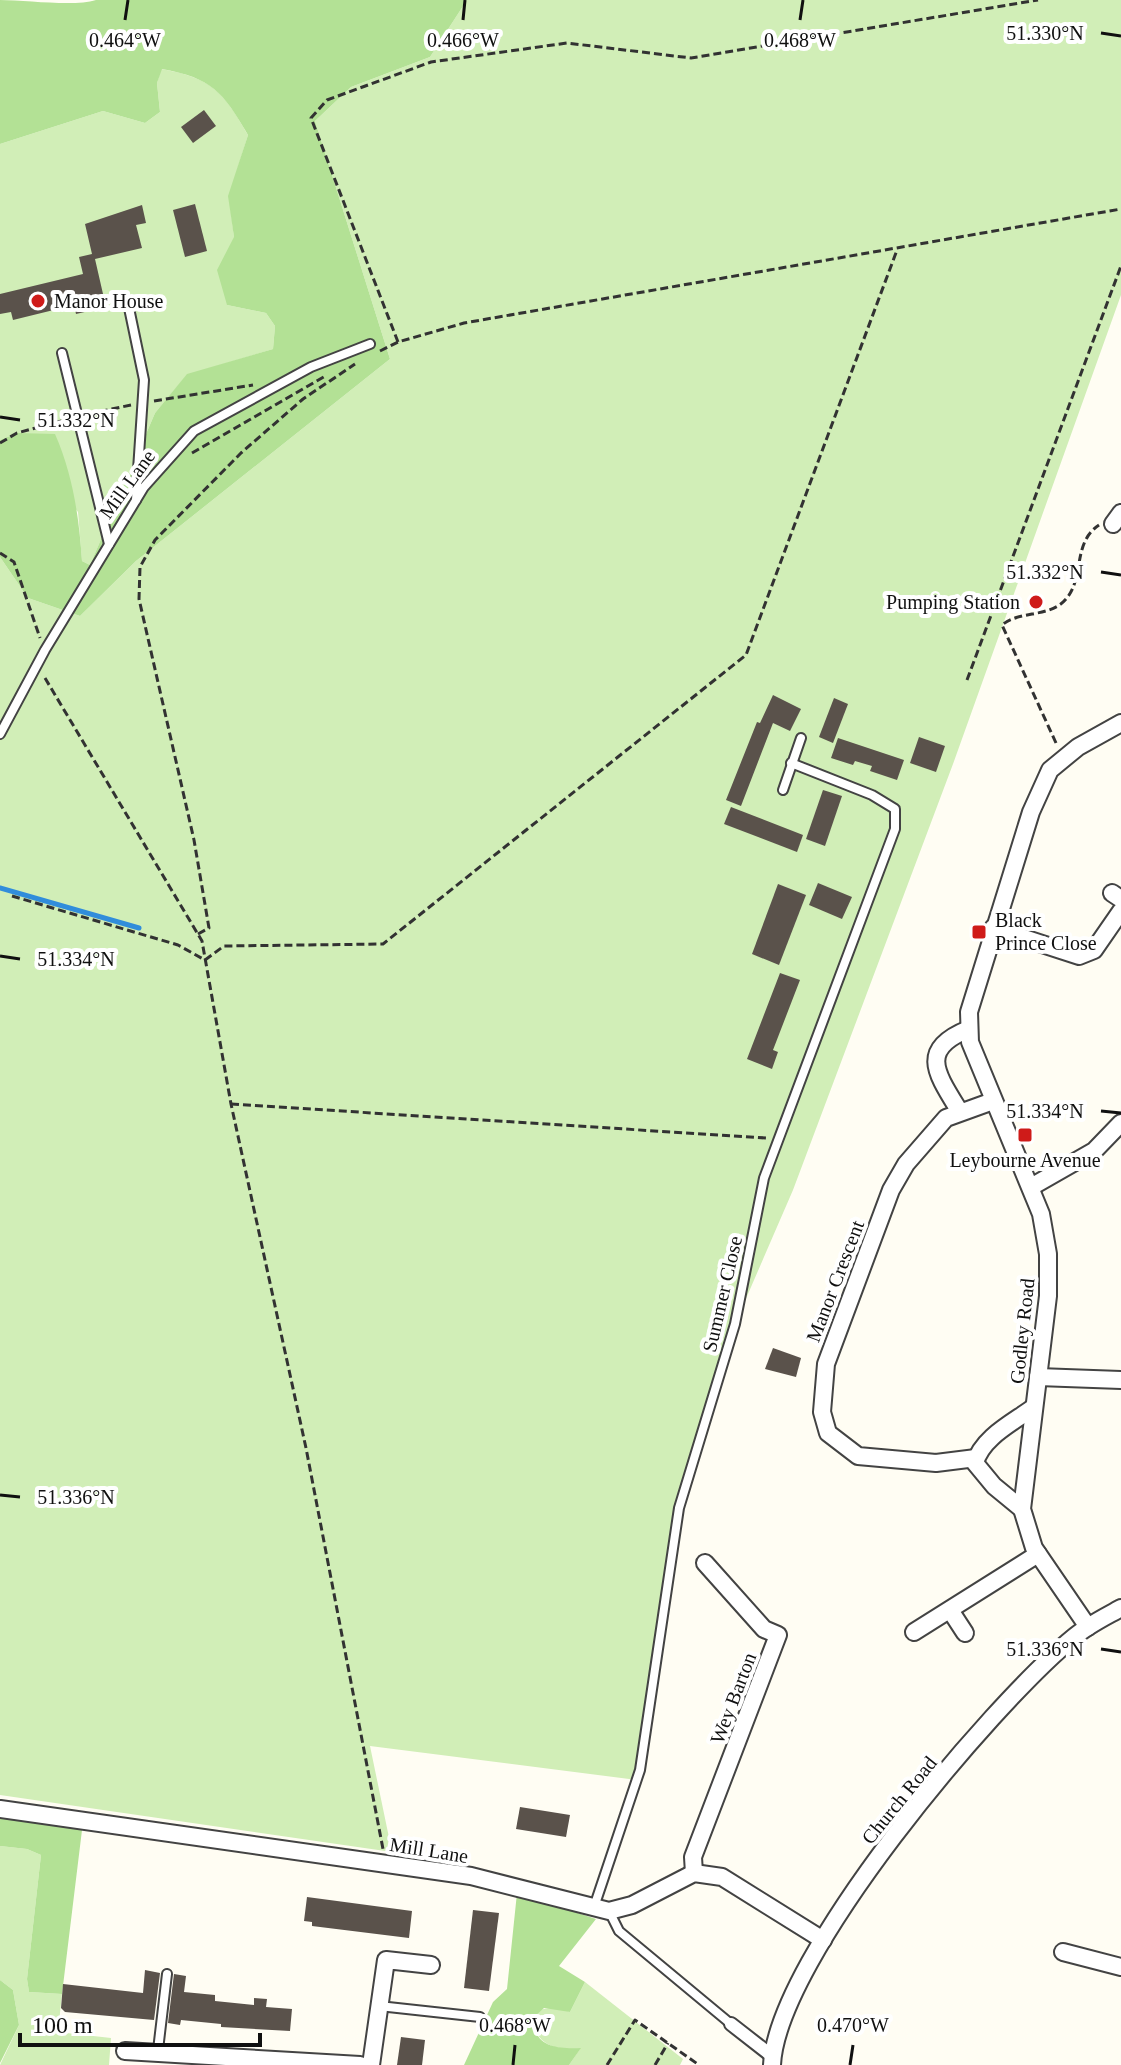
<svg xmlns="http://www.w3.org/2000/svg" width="1121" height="2065" viewBox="0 0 1121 2065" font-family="'Times New Roman',serif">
	<rect width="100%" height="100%" fill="#fffdf3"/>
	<g fill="#d1eeb7">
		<path d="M 467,0 L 1121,0 L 1121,295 L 953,764 L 793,1190 L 735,1324 L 679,1508 L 637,1780 L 370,1746 L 392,1852 L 0,1795 L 0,557 L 28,598 L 80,616 L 136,561 L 390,359 L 315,121 L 351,87 L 430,57 Z"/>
		<path d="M 161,69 C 212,78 223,91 248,135 L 229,196 L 234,237 L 227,305 L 266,313 L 275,326 L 273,349 L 187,375 L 155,413 L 90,565 L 82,561 L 78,512 L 17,433 L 0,440 L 0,144 L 103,111 L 145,123 L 160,112 L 157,83 Z"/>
		<path d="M 0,1846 L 27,1849 L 41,1855 L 27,1979 L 29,1992 L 62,1994 L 58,2032 L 111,2038 L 109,2065 L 0,2065 L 19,2025 L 13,1990 L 0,1980 Z"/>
		<path d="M 585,1982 L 683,2059 L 680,2065 L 569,2065 L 580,2049 C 558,2049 545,2049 533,2028 L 538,2010 L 556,2007 L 570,2012 Z"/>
	</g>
	<g fill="#b3e195">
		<path d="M 0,0 C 27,0 74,7 96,0 L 467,0 L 430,57 L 351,87 L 315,121 L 390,359 L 136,561 L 80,616 L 28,598 L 0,557 L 0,440 L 17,433 L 55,434 C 73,475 79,517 82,561 L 90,565 L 155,413 L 187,374 L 273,349 L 275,326 L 266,313 L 227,305 L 217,270 L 234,237 L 228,196 L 248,135 C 223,92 212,78 162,69 L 157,83 L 160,112 L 145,123 L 103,111 L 0,144 Z"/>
		<path d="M 0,1817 L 82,1830 L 62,1994 L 29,1992 L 27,1979 L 41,1855 L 27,1849 L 0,1846 Z"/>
		<path d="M 517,1893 L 596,1919 L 559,1966 L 585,1982 L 570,2012 L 544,2008 L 534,2017 C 532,2047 557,2049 581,2048 L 569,2065 L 464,2065 L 493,2002 L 507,1989 Z"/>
		<path d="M 0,1980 L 13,1990 L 19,2025 L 0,2063 Z"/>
	</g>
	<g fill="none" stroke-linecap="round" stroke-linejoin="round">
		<path stroke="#318ddb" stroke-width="5" d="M 0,888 L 139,928"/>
	</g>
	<g fill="#5a524b">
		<path d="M 204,110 L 216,126 L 193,143 L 181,127 Z"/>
		<path d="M 195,204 L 207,251 L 185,257 L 173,210 Z"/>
		<path d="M 142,205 L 146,223 L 136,225 L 142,248 L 95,259 L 106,307 L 76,314 L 74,305 L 13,320 L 11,312 L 0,314 L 0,294 L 83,274 L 79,257 L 92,254 L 85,224 Z"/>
		<path d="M 773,695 L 801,709 L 790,731 L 773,723 L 741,806 L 726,800 L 757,722 L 760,723 Z"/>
		<path d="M 834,698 L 848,704 L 833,743 L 819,737 Z"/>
		<path d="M 919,737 L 945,746 L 936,772 L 910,763 Z"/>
		<path d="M 838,738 L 904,760 L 897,780 L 870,771 L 872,766 L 855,761 L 853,765 L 831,758 Z"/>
		<path d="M 823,790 L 842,796 L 825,846 L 806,839 Z"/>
		<path d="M 731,807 L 803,835 L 797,852 L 724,824 Z"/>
		<path d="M 818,883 L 852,897 L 842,919 L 809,905 Z"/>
		<path d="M 778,884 L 806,895 L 779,965 L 752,954 Z"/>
		<path d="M 780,973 L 800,980 L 773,1050 L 778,1052 L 772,1069 L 747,1059 Z"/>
		<path d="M 773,1348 L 801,1358 L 796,1377 L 765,1369 Z"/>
		<path d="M 520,1807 L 570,1815 L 566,1837 L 516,1829 Z"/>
		<path d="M 307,1897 L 412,1911 L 409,1938 L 312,1926 L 312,1922 L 304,1921 Z"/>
		<path d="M 473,1910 L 499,1913 L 489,1991 L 464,1988 Z"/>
		<path d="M 145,1970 L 160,1973 L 154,2020 L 65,2012 L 61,2008 L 63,1984 L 143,1993 Z"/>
		<path d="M 174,1974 L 186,1976 L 184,1992 L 215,1995 L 215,2001 L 254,2005 L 254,1998 L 267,1999 L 266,2007 L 292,2009 L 290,2031 L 221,2027 L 221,2024 L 181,2020 L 180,2025 L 168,2023 Z"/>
		<path d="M 401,2037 L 425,2040 L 422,2065 L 397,2065 Z"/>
	</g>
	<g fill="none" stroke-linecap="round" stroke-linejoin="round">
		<g stroke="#434343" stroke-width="12">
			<g id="service">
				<path d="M 129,308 L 144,380 L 136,500"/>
				<path d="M 62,353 L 109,544"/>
				<path d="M 0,734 L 45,650 L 144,487 L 194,431 L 311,367 L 370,344"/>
				<path d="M 783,790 L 801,738"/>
				<path d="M 594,1907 L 640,1770 L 679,1508 L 735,1324 L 764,1178 L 895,829 L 895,809 L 872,795 L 791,763"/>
				<path d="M 609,1911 L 619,1931 L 731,2024"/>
				<path d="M 379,2006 L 480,2017"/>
				<path d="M 158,2050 L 167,1974"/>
			</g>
		</g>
		<g stroke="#434343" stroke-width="16">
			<path id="pedestrian" d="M 731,2024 L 772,2056"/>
		</g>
		<g stroke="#434343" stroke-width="20">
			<g id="minor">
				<path d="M 1113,524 L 1121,513"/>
				<path d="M 1112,893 L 1121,899"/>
				<path d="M 993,928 L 1079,956 L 1094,950 L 1121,911"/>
				<path d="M 960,1112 C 936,1073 918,1049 969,1029"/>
				<path d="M 1031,1187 L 1094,1151 L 1121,1123"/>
				<path d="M 1038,1377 L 1121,1380"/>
				<path d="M 976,1458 L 936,1463 L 858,1456 L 828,1433 L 822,1412 L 826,1364 L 891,1190 L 906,1164 L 946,1118 L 993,1101"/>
				<path d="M 1022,1509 L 994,1486 L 975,1463 C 982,1437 1014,1422 1034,1407"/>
				<path d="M 950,1610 L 965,1633"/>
				<path d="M 1088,1627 L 1034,1548 L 1022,1509 L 1048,1296 L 1048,1254 L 1041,1214 L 970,1042 L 969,1012 L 1031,812 L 1050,770 L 1078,747 L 1121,723"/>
				<path d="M 914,1632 L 1038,1554"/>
				<path d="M 0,1809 L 471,1876 L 609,1911 L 632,1905 L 694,1873 L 722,1877 L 823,1940"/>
				<path d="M 694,1873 L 693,1857 L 778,1635 L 764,1629 L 705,1563"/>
				<path d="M 1063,1952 L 1121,1967"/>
				<path d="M 125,2051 L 360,2065"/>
				<path d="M 371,2065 L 386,1960 L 431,1965"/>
				<path d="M 772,2065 C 777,1958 990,1706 1074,1637 C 1088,1625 1105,1617 1121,1608"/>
			</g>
		</g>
		<g stroke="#323232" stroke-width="3" stroke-dasharray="8 4" stroke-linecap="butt">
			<path d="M 398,342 L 311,118 L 327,100 L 431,62 L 567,43 L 691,58 L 1038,0"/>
			<path d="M 380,351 L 398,342 L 464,323 L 1121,209"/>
			<path d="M 154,401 L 253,385"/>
			<path d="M 88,414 L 131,405"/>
			<path d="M 0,443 L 17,433 L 65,420"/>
			<path d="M 192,453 L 327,375"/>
			<path d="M 0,553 L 14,562 L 40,638"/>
			<path d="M 45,678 L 202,941 L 231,1104 L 306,1448 L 383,1849"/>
			<path d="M 967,680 L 1121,266"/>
			<path d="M 1056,743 L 1002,625 C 1020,610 1050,618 1066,599 C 1085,577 1072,543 1099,525"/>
			<path d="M 12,896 L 178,945 L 205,960"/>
			<path d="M 198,934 L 209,928 L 194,840 L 139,599 L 140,567 L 155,540 L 241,453 L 303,399 L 355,364"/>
			<path d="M 205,960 L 224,946 L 383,944 L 746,655 L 897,250"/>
			<path d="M 231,1104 L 766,1138"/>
			<path d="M 607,2065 L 635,2020 L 699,2065"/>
			<path d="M 655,2065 L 668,2043"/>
		</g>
		<use href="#service" stroke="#fff" stroke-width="8"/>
		<use href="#pedestrian" stroke="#fff" stroke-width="12"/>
		<use href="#minor" stroke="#fff" stroke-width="16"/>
	</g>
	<path fill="none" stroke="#101010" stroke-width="3" d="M 125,20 L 128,0M 463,20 L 465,0M 800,20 L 803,0M 1101,33 L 1121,36M 0,417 L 20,420M 1101,572 L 1121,575M 0,956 L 20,959M 1101,1111 L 1121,1113M 0,1495 L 20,1497M 1101,1649 L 1121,1652M 513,2065 L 515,2045M 850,2065 L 853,2045"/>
	<g fill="#cf1b19" stroke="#fff" stroke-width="3">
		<circle cx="38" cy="301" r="8"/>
		<circle cx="1036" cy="602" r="8"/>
		<rect x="971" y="924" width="16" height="16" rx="4"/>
		<rect x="1017" y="1127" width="16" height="16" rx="4"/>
	</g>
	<g text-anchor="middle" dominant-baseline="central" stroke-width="8" stroke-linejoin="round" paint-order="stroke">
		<g font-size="20" fill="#101010" stroke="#fff" text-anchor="start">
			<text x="54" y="301">Manor House</text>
			<text x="1020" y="602" text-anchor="end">Pumping Station</text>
			<text x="995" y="920">Black<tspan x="995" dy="23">Prince Close</tspan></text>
			<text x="1025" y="1160" text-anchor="middle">Leybourne Avenue</text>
		</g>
		<g font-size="20" fill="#101010" stroke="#fff">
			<text transform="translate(127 484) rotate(-54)">Mill Lane</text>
			<text transform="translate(835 1281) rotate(-69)">Manor Crescent</text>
			<text transform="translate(722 1294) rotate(-77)">Summer Close</text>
			<text transform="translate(1022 1331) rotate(-84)">Godley Road</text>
			<text transform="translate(733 1698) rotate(-69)">Wey Barton</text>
			<text transform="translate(899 1800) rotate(-51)">Church Road</text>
			<text transform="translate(429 1850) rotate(9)">Mill Lane</text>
		</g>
	</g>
	<g font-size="20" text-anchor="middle" fill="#101010" stroke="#fff" stroke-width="8" stroke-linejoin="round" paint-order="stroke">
		<text x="1045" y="40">51.330°N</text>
		<text x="125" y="47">0.464°W</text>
		<text x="463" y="47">0.466°W</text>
		<text x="800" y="47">0.468°W</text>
		<text x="76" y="427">51.332°N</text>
		<text x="1045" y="579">51.332°N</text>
		<text x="76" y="966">51.334°N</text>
		<text x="1045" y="1118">51.334°N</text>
		<text x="76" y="1504">51.336°N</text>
		<text x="1045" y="1656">51.336°N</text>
		<text x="515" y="2032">0.468°W</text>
		<text x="853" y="2032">0.470°W</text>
	</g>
	<path d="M20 2033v12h240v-12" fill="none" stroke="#101010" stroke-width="4"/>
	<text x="32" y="2033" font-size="24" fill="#101010" stroke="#ffffff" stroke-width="6" paint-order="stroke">100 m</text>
</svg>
